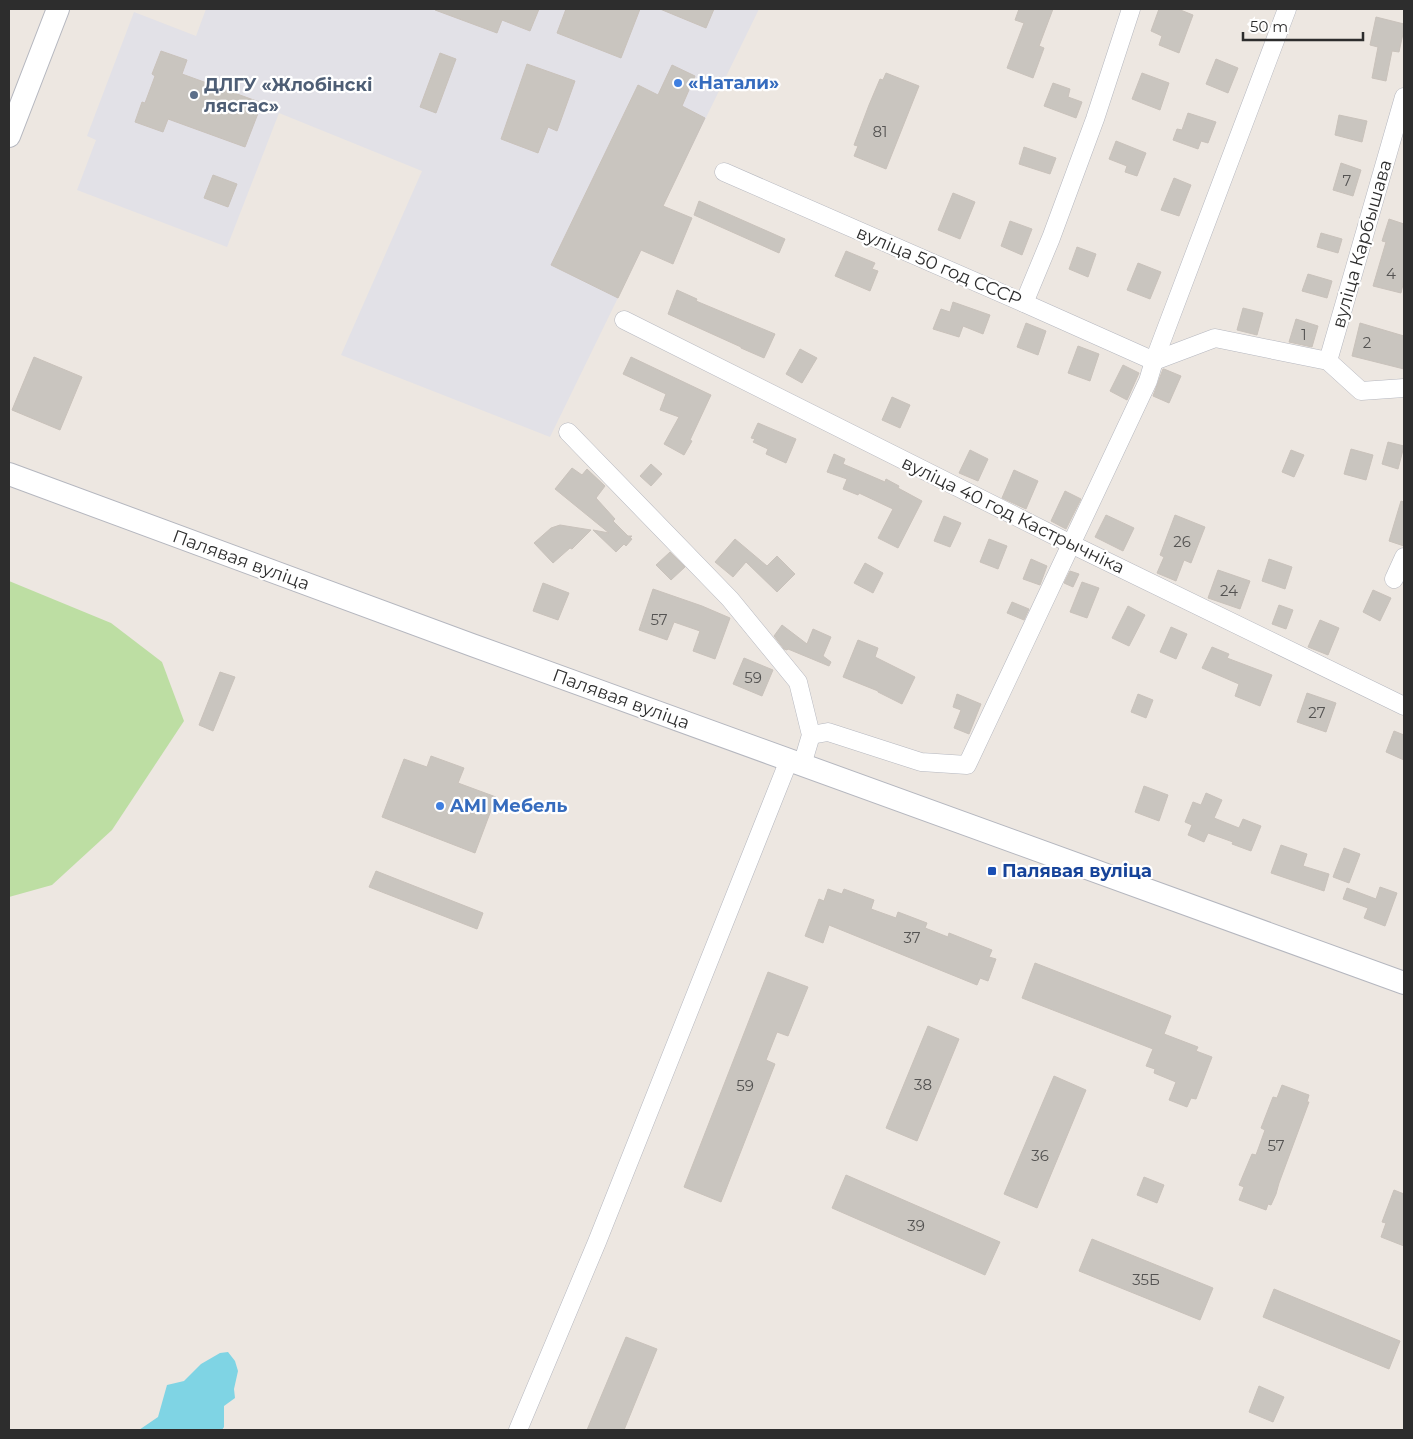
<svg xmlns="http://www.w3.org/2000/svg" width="1413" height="1439" viewBox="0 0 1413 1439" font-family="Montserrat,sans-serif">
	<rect width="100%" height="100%" fill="#ede7e1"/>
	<path fill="#e2e1e7" d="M 206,9 L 759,9 L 550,437 L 341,355 L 422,171 L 279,113 L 227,247 L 77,190 L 96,140 L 87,136 L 134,12 L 196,36 Z"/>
	<path fill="#bddea3" d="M 9,581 L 111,623 L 162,662 L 184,721 L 112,830 L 52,885 L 9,897 Z"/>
	<path fill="#7fd4e4" d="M 228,1352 L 235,1361 L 238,1371 L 234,1389 L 235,1398 L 224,1406 L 224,1427 L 222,1430 L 139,1430 L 158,1417 L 167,1385 L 184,1381 L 201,1364 L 220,1353 Z"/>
	<g fill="#c9c5bf" stroke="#c9c2bb">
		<path d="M 435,9 L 539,9 L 530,31 L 502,20 L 497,33 L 435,10 Z"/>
		<path d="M 566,9 L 640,9 L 621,58 L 557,33 Z"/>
		<path d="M 660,9 L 714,9 L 706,28 Z"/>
		<path d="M 1019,9 L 1053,9 L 1039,46 L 1044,48 L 1033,78 L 1007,68 L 1024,23 L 1015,20 Z"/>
		<path d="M 1159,9 L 1178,9 L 1193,15 L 1179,53 L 1159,45 L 1162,36 L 1151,31 Z"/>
		<path d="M 1376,17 L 1404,24 L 1404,29 L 1399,52 L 1392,51 L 1386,81 L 1372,78 L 1378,47 L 1370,45 Z"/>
		<path d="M 161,51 L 187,60 L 182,74 L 262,103 L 245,147 L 168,119 L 163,132 L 135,122 L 142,102 L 145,103 L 155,76 L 152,74 Z"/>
		<path d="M 440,53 L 456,59 L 436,113 L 420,107 Z"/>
		<path d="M 1216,59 L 1238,68 L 1228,93 L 1206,84 Z"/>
		<path d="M 527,64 L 575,81 L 557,131 L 548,127 L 538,153 L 501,139 Z"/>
		<path d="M 672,65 L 695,76 L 682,106 L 705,118 L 663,206 L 692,218 L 673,264 L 641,250 L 618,298 L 551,265 L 638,85 L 658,95 Z"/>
		<path d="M 886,73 L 919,86 L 886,169 L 854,156 L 858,146 L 854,145 L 869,105 L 880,79 L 883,80 Z"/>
		<path d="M 1142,73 L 1169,83 L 1160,110 L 1132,99 Z"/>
		<path d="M 1053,83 L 1070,89 L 1068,97 L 1082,102 L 1076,118 L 1044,106 Z"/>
		<path d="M 1188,113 L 1216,122 L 1208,143 L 1201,141 L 1198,149 L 1173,140 L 1177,129 L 1182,130 Z"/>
		<path d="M 1339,115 L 1367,121 L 1362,142 L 1335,135 Z"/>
		<path d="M 1116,141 L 1146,153 L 1137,176 L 1125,172 L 1127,166 L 1109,159 Z"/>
		<path d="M 1024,147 L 1056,158 L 1050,174 L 1019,164 Z"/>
		<path d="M 1341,163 L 1361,170 L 1353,196 L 1333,190 Z"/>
		<path d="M 213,175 L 237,184 L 228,207 L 204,198 Z"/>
		<path d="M 1174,178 L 1191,185 L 1179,216 L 1161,210 Z"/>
		<path d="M 953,193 L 975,202 L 960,239 L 938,230 Z"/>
		<path d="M 699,201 L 785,239 L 779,253 L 694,215 Z"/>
		<path d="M 1389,219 L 1404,224 L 1404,280 L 1401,293 L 1373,286 L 1386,242 L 1382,241 Z"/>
		<path d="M 1010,221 L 1032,229 L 1022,255 L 1001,246 Z"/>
		<path d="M 1321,233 L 1342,239 L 1338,253 L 1317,247 Z"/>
		<path d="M 1077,247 L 1096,254 L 1088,277 L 1069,269 Z"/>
		<path d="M 846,251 L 875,263 L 872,269 L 878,271 L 870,291 L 835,276 Z"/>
		<path d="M 1138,263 L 1161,272 L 1150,299 L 1127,290 Z"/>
		<path d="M 1308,274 L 1332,281 L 1327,298 L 1302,291 Z"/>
		<path d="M 677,290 L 697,299 L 696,301 L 775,334 L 764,358 L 741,348 L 741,347 L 668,314 Z"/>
		<path d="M 953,302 L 990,315 L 983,334 L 963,326 L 959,337 L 933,329 L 941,309 L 950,312 Z"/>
		<path d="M 1243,308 L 1263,313 L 1257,335 L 1237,330 Z"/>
		<path d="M 1296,319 L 1318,326 L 1312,347 L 1289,342 Z"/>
		<path d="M 1026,323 L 1046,331 L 1038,355 L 1017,347 Z"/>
		<path d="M 1360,323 L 1404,336 L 1404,369 L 1352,356 Z"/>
		<path d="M 1078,346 L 1099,354 L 1090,381 L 1068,373 Z"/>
		<path d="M 800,349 L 817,358 L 802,383 L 786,374 Z"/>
		<path d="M 34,357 L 82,377 L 60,430 L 12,410 Z"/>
		<path d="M 631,357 L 711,395 L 690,440 L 692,441 L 684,455 L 664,444 L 679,417 L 660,410 L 666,394 L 623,374 Z"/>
		<path d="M 1123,365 L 1139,373 L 1127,400 L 1110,391 Z"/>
		<path d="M 1163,369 L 1164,369 L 1181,376 L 1169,403 L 1153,396 Z"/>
		<path d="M 892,397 L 910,405 L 900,428 L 882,420 Z"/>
		<path d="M 758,423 L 796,439 L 786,463 L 766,454 L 768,449 L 753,442 L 755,439 L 751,438 Z"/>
		<path d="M 1388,442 L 1404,446 L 1398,469 L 1382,464 Z"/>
		<path d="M 1351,449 L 1373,455 L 1366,480 L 1344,474 Z"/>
		<path d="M 970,450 L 988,459 L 978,481 L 959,473 Z"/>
		<path d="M 1291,450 L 1304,455 L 1294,477 L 1282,472 Z"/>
		<path d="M 834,454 L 845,459 L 843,464 L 885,482 L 886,479 L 899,486 L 898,488 L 922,501 L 898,548 L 878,538 L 893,509 L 859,493 L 858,495 L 843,489 L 847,479 L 827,472 Z"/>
		<path d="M 651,464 L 662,474 L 651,486 L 640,476 Z"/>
		<path d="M 572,468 L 582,475 L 587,469 L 605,486 L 596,498 L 615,519 L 613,521 L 628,536 L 632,536 L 630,538 L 632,539 L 626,546 L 624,544 L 616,552 L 593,530 L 609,533 L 555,489 Z"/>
		<path d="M 1014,470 L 1038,481 L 1026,509 L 1002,498 Z"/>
		<path d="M 1065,491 L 1081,499 L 1066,529 L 1051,521 Z"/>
		<path d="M 1401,501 L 1404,502 L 1404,546 L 1389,541 Z"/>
		<path d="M 1106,515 L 1134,528 L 1123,551 L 1095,537 Z"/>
		<path d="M 1175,515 L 1205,527 L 1191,563 L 1184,560 L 1176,581 L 1157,573 L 1164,557 L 1160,555 Z"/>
		<path d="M 944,516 L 961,523 L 950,547 L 934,541 Z"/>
		<path d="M 560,525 L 591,530 L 572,549 L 570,548 L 553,563 L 534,543 L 551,528 Z"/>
		<path d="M 735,539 L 767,566 L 777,556 L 795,574 L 777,592 L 746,562 L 733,577 L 715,562 Z"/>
		<path d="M 989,539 L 1007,546 L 998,569 L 980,562 Z"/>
		<path d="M 670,552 L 685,567 L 671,580 L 656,565 Z"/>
		<path d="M 1031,559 L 1047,566 L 1040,585 L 1023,579 Z"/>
		<path d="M 1269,559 L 1292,567 L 1285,589 L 1262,581 Z"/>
		<path d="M 865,563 L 883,573 L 873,593 L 854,583 Z"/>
		<path d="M 1218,570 L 1250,581 L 1240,609 L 1208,598 Z"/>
		<path d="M 1070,571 L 1079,574 L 1073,587 L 1064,583 Z"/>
		<path d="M 1082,582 L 1099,588 L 1087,618 L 1070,612 Z"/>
		<path d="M 543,583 L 569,593 L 558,620 L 533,611 Z"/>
		<path d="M 653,589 L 702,606 L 730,618 L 715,659 L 693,651 L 700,631 L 674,622 L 667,640 L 639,630 Z"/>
		<path d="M 1373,590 L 1391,598 L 1380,621 L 1363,612 Z"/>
		<path d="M 1012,602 L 1029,609 L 1024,620 L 1007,613 Z"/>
		<path d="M 1279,605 L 1293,610 L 1286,629 L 1272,624 Z"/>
		<path d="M 1128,606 L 1145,615 L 1129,646 L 1112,638 Z"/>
		<path d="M 1320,620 L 1339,628 L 1328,655 L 1308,647 Z"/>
		<path d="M 782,625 L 807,644 L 813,629 L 831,637 L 823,656 L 831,662 L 829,666 L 788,649 L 787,650 L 784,649 L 774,636 Z"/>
		<path d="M 1171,627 L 1187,634 L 1176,659 L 1160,652 Z"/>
		<path d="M 858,640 L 878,648 L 875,657 L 915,677 L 902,704 L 878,692 L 878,691 L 843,677 Z"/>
		<path d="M 1212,647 L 1229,654 L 1227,658 L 1272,675 L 1260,706 L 1235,696 L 1239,684 L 1202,668 Z"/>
		<path d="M 744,658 L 773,670 L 762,696 L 733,684 Z"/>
		<path d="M 220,672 L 235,677 L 213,731 L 199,725 Z"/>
		<path d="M 1307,693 L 1336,703 L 1326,732 L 1297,722 Z"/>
		<path d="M 957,694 L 981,704 L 969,734 L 954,728 L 961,710 L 953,707 Z"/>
		<path d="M 1138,694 L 1153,700 L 1146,718 L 1131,712 Z"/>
		<path d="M 1394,731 L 1404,735 L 1404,760 L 1386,752 Z"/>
		<path d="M 431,756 L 464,768 L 458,783 L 496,797 L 475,853 L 382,817 L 404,759 L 427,767 Z"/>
		<path d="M 1144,786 L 1168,795 L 1159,821 L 1135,812 Z"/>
		<path d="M 1206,793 L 1222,800 L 1214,818 L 1239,828 L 1243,819 L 1261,826 L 1251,851 L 1232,844 L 1233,842 L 1208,833 L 1204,842 L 1188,835 L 1192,825 L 1185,822 L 1193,802 L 1201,805 Z"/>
		<path d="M 1281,845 L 1307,854 L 1303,866 L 1329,874 L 1324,891 L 1271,873 Z"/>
		<path d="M 1344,848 L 1360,854 L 1349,883 L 1333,877 Z"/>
		<path d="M 376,871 L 483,913 L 477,929 L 369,887 Z"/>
		<path d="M 1380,887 L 1397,893 L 1385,926 L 1364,918 L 1368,908 L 1343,899 L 1347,888 L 1376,899 Z"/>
		<path d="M 828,889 L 842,894 L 844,889 L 874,900 L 871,909 L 896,918 L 898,912 L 927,923 L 925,928 L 948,937 L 949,933 L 992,950 L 989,957 L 996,959 L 988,981 L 980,978 L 977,985 L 829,925 L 823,943 L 805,936 L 819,899 L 824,901 Z"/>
		<path d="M 1035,963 L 1171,1016 L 1164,1034 L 1198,1047 L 1196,1051 L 1212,1057 L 1196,1099 L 1191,1098 L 1187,1107 L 1169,1100 L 1176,1082 L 1154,1073 L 1155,1069 L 1146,1066 L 1153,1049 L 1022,998 Z"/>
		<path d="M 768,972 L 808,987 L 788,1036 L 777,1032 L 766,1060 L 775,1064 L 721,1202 L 684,1187 Z"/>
		<path d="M 928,1026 L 959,1039 L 917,1141 L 886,1128 Z"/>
		<path d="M 1054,1076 L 1086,1090 L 1037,1208 L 1004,1194 Z"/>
		<path d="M 1282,1085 L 1309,1095 L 1307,1102 L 1309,1102 L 1279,1183 L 1276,1194 L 1271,1205 L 1268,1204 L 1266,1210 L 1239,1200 L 1244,1187 L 1239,1185 L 1252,1154 L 1256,1155 L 1265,1130 L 1261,1128 L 1273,1097 L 1277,1098 Z"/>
		<path d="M 846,1175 L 1000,1242 L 985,1275 L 832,1208 Z"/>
		<path d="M 1144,1177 L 1164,1185 L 1157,1203 L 1137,1195 Z"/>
		<path d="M 1394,1190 L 1404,1194 L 1404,1246 L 1381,1237 L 1386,1223 L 1382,1222 Z"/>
		<path d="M 1092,1239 L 1213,1288 L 1200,1320 L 1079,1271 Z"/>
		<path d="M 1274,1289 L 1400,1341 L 1389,1369 L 1263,1317 Z"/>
		<path d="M 626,1337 L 657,1349 L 624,1430 L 587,1430 Z"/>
		<path d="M 1259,1386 L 1284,1397 L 1273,1422 L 1249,1412 Z"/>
	</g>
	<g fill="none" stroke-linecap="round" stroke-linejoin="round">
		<g stroke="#b5b7bf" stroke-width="19">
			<g id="minor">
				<path d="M 724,172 L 1024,303 L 1154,361 L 1215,338 L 1328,361 L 1361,391 L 1404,388"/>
				<path d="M 1024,303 L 1051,238 L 1095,119 L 1131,9"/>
				<path d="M 624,320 L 1071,544 L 1404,706"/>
				<path d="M 1328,361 L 1404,97"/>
				<path d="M 568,432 L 730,599 L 798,682 L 811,735 L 802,765"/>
				<path d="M 1394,579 L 1404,557"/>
				<path d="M 811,735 L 828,732 L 921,762 L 967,765 L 1148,381 L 1154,361 L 1287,9"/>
				<path d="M 518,1430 L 597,1242 L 789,760"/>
			</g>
		</g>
		<g stroke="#b5b7bf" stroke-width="24">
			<g id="tertiary">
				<path d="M 9,136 L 58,9"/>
				<path d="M 9,474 L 472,645 L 1404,983"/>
			</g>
		</g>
		<use href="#minor" stroke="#fff" stroke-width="18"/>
		<use href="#tertiary" stroke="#fff" stroke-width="22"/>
	</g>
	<g fill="#3f7fe0" stroke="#fff" stroke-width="2">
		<circle cx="678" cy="83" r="5"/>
		<circle cx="440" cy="806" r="5"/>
	</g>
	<circle fill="#5c6f8a" stroke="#fff" stroke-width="2" cx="194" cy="95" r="5"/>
	<rect fill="#1a4fb4" stroke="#fff" stroke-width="2" x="987" y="866" width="10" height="10" rx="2.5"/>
	<g text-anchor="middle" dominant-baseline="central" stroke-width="4.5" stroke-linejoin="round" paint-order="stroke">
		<g font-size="15" fill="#545352">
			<text x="880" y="131">81</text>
			<text x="1347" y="180">7</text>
			<text x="1391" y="273">4</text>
			<text x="1304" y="334">1</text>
			<text x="1367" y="342">2</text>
			<text x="1182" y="541">26</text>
			<text x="1229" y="590">24</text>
			<text x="659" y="619">57</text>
			<text x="753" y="677">59</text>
			<text x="1317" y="712">27</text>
			<text x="912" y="937">37</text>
			<text x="923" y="1084">38</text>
			<text x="745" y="1085">59</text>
			<text x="1276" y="1145">57</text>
			<text x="1040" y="1155">36</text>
			<text x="916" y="1225">39</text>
			<text x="1146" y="1279">35Б</text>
		</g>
		<g font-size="18" font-weight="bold" fill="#366cbe" stroke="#fff" text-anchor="start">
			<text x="688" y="83">«Натали»</text>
			<text x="450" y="806">AMI Мебель</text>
		</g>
		<g font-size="18" font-weight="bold" fill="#4e5e75" stroke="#fff" text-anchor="start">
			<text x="204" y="85">ДЛГУ «Жлобінскі<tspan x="204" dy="21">лясгас»</tspan></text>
		</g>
		<g font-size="18" fill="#2d2d2d" stroke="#fff">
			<text transform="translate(1362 244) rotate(-74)">вуліца Карбышава</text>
			<text transform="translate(939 266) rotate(23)">вуліца 50 год СССР</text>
			<text transform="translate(1013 515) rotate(26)">вуліца 40 год Кастрычніка</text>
			<text transform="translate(241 560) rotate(20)">Палявая вуліца</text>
			<text transform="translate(621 699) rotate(20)">Палявая вуліца</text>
		</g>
		<g font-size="18" font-weight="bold" fill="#164399" stroke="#fff" text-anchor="start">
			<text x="1002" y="871">Палявая вуліца</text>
		</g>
	</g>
	<rect width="1413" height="1439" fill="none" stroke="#2d2d2d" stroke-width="20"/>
	<path d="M1243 32v8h120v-8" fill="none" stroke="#2d2d2d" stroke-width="2.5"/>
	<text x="1250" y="32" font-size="15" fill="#2d2d2d" stroke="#ffffff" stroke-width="4" paint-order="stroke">50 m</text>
</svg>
